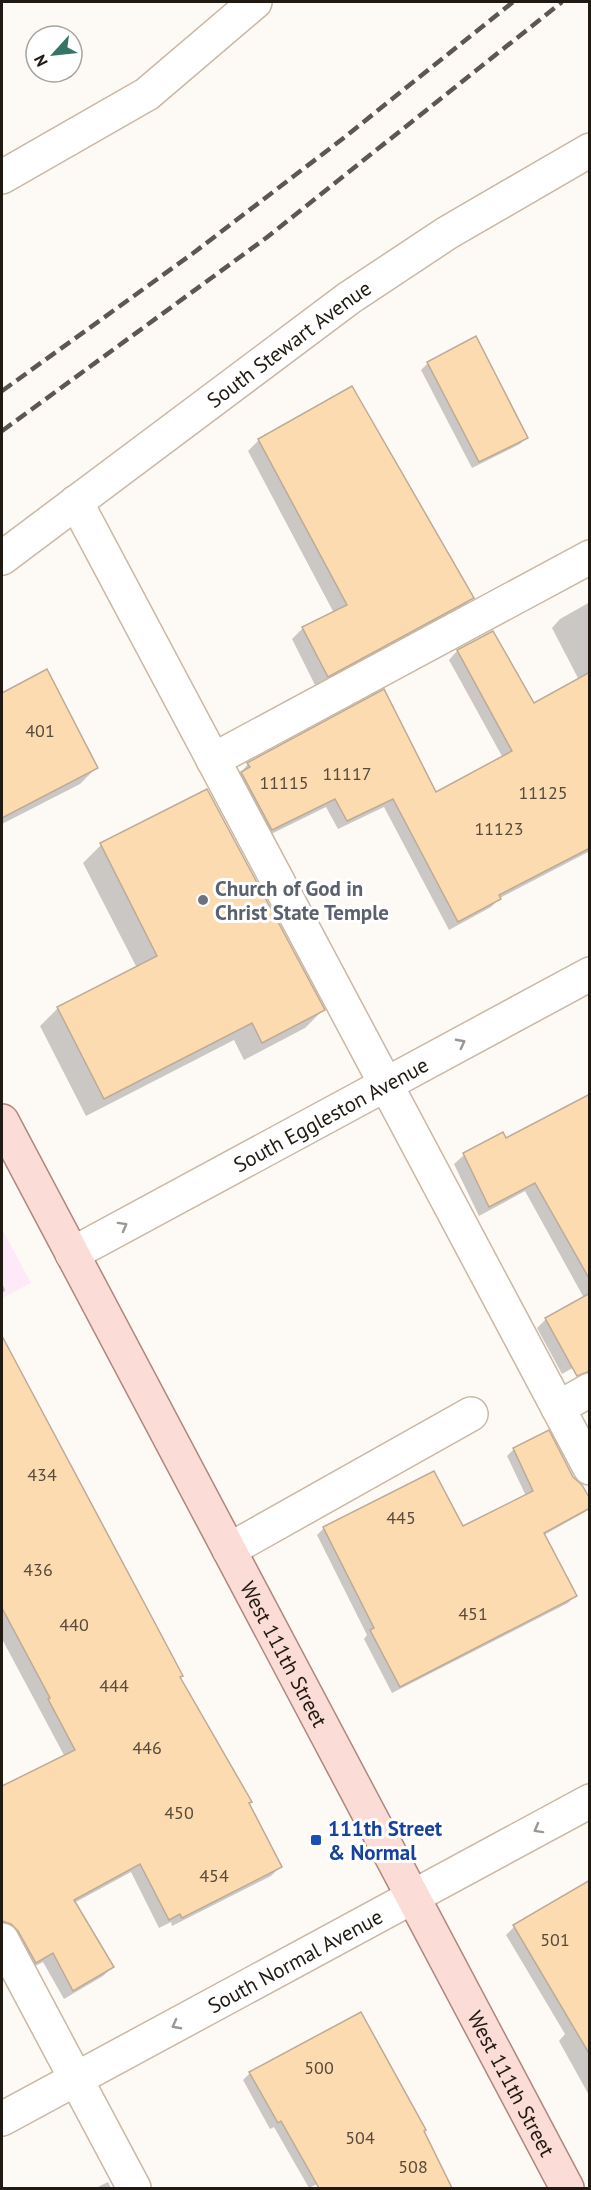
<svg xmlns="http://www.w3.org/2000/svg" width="591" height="2190" viewBox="0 0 591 2190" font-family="'PT Sans',sans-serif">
	<rect width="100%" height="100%" fill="#fdf9f5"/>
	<path fill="#fee9f8" d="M 2,1229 L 31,1283 L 2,1298 Z"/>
	<g fill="#0003">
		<path d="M 428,363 L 526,438 L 520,444 L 472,468 L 421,370 Z"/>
		<path d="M 259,440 L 472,598 L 461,609 L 316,687 L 292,639 L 303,628 L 334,613 L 248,451 Z"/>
		<path d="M 590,602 L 590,851 L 500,898 L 491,907 L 449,930 L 384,807 L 338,829 L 326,807 L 263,838 L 233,782 L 248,764 L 435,794 L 503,758 L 449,660 L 457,651 L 492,633 L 533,705 L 579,680 L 552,628 L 560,619 Z"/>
		<path d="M 47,671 L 96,768 L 80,784 L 2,824 L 2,695 Z"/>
		<path d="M 101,845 L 323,1010 L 305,1028 L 244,1060 L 234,1040 L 86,1116 L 40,1026 L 58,1008 L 137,968 L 83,863 Z"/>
		<path d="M 590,1096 L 590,1358 L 562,1374 L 537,1328 L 546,1319 L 584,1298 L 525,1191 L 479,1216 L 454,1164 L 464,1155 L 502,1134 L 505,1140 Z"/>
		<path d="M 2,1283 L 5,1290 L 2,1294 Z"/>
		<path d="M 2,1340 L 147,1611 L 179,1677 L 280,1867 L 271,1876 L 172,1926 L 171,1922 L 159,1928 L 131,1872 L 74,1903 L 112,1967 L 103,1976 L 64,1999 L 43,1962 L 26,1971 L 2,1933 L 2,1787 L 65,1757 L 2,1639 Z"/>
		<path d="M 514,1449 L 572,1478 L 590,1507 L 585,1512 L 544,1535 L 575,1596 L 568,1603 L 392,1693 L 364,1639 L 367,1635 L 317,1535 L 324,1528 L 462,1528 L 526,1496 L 507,1456 Z"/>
		<path d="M 590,1882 L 590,2097 L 559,2041 L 565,2034 L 506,1935 L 514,1927 Z"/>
		<path d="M 361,2014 L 422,2131 L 451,2188 L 330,2188 L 328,2185 L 321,2182 L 309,2188 L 274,2127 L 270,2129 L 243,2080 L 250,2073 Z"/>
		<path d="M 108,2182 L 111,2188 L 96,2188 Z"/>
	</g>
	<g fill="#fddbb1" stroke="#bdab97" stroke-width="1.5">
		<path d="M 476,336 L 528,438 L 479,462 L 427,362 Z"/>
		<path d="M 352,386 L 474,598 L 328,677 L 302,627 L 347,605 L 258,439 Z"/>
		<path d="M 493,631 L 534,703 L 590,672 L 590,848 L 499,895 L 501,899 L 458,922 L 393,799 L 347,821 L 335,799 L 272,830 L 241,772 L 250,767 L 247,763 L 384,689 L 436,792 L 512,751 L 457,650 Z"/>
		<path d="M 47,669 L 98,768 L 2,818 L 2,693 Z"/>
		<path d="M 207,789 L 325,1010 L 262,1043 L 252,1023 L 104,1099 L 57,1007 L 157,956 L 100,843 Z"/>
		<path d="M 590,1094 L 590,1280 L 535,1183 L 489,1207 L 463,1153 L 503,1132 L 506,1138 Z"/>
		<path d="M 590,1293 L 590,1371 L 577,1376 L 545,1318 Z"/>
		<path d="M 2,1336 L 148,1610 L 183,1676 L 180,1677 L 252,1802 L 249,1803 L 282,1867 L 182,1918 L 180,1914 L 169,1920 L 140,1864 L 74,1900 L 114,1967 L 73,1991 L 53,1953 L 36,1963 L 18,1931 L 11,1924 L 2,1921 L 2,1786 L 75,1750 L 48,1699 L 50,1698 L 2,1608 Z"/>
		<path d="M 549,1430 L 573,1477 L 582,1485 L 590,1499 L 590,1508 L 544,1533 L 577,1596 L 400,1687 L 370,1630 L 374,1628 L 323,1527 L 434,1471 L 463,1526 L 533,1491 L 513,1448 Z"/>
		<path d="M 590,1880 L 590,2055 L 513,1925 Z"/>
		<path d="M 361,2012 L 426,2130 L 424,2131 L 452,2188 L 319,2188 L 281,2121 L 278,2123 L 249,2072 Z"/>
	</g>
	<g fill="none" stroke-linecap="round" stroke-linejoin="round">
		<g stroke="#cab8a4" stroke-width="36">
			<g id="minor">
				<path d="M 2,177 L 147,94 L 255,2"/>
				<path d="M 76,502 L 590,1468"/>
				<path id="s1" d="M 2,558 L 349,298 L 447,233 L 590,150"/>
				<path d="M 213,760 L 590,557"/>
				<path id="s2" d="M 72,1254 L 590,974"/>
				<path d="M 558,1408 L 590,1390"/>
				<path d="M 229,1550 L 471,1414"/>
				<path d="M 2,1940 L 134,2188"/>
				<path id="s3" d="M 2,2119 L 590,1801"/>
			</g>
		</g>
		<g stroke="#ad887f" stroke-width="36">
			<g id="major">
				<path id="s4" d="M 2,1121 L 567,2188"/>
			</g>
		</g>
		<use href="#minor" stroke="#fff" stroke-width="33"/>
		<use href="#major" stroke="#fbdcd6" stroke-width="33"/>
		<g stroke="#5d5750" stroke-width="4.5" stroke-dasharray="12 6" stroke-linecap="butt">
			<path d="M 2,391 L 192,254 L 341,140 L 513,2"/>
			<path d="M 2,431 L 266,238 L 562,2"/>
		</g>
	</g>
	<defs><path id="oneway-chevron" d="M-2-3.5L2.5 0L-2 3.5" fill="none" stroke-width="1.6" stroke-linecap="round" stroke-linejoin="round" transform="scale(1.5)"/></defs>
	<g stroke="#9b9894">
		<use href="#oneway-chevron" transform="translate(461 1043) rotate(-28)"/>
		<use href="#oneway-chevron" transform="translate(123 1226) rotate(-29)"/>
		<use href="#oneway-chevron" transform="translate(538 1829) rotate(151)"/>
		<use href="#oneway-chevron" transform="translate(176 2025) rotate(152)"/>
	</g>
	<circle fill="#6b7280" stroke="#fff" stroke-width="2" cx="203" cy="900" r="6"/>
	<rect fill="#1a4fb4" stroke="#fff" stroke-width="2" x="310" y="1834" width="12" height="12" rx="3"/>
	<g text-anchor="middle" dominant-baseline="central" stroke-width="6" stroke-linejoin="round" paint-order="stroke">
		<g font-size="18" fill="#574a3a">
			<text x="40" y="730">401</text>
			<text x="347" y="773">11117</text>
			<text x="284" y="782">11115</text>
			<text x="543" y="792">11125</text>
			<text x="499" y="828">11123</text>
			<text x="42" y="1474">434</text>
			<text x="401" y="1517">445</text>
			<text x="38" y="1569">436</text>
			<text x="473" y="1613">451</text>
			<text x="74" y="1624">440</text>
			<text x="114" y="1685">444</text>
			<text x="147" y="1747">446</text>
			<text x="179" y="1812">450</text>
			<text x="214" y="1875">454</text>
			<text x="555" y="1939">501</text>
			<text x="319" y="2067">500</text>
			<text x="360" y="2137">504</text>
			<text x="413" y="2166">508</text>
		</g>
		<g font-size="21" fill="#201a12" stroke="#fff">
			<text stroke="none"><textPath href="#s1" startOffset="358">South Stewart Avenue</textPath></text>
			<text stroke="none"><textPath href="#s2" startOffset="294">South Eggleston Avenue</textPath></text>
			<text stroke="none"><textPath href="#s4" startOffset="603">West 111th Street</textPath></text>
			<text stroke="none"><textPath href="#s3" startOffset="333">South Normal Avenue</textPath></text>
			<text stroke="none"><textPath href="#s4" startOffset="1089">West 111th Street</textPath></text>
		</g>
		<g font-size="21" font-weight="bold" fill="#5b616d" stroke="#fff" text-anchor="start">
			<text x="215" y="888">Church of God in<tspan x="215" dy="24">Christ State Temple</tspan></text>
		</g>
		<g font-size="21" font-weight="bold" fill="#164399" stroke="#fff" text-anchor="start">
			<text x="328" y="1828">111th Street<tspan x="328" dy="24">&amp; Normal</tspan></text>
		</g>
	</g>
	<rect width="591" height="2190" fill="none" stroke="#201a12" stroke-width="6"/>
	<g transform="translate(54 54) rotate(243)"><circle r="28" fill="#ffffff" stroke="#a6a3a0" stroke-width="1.5"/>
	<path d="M0-4.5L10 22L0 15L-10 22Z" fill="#347565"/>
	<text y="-9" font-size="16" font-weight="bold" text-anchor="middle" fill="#201a12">N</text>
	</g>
</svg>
